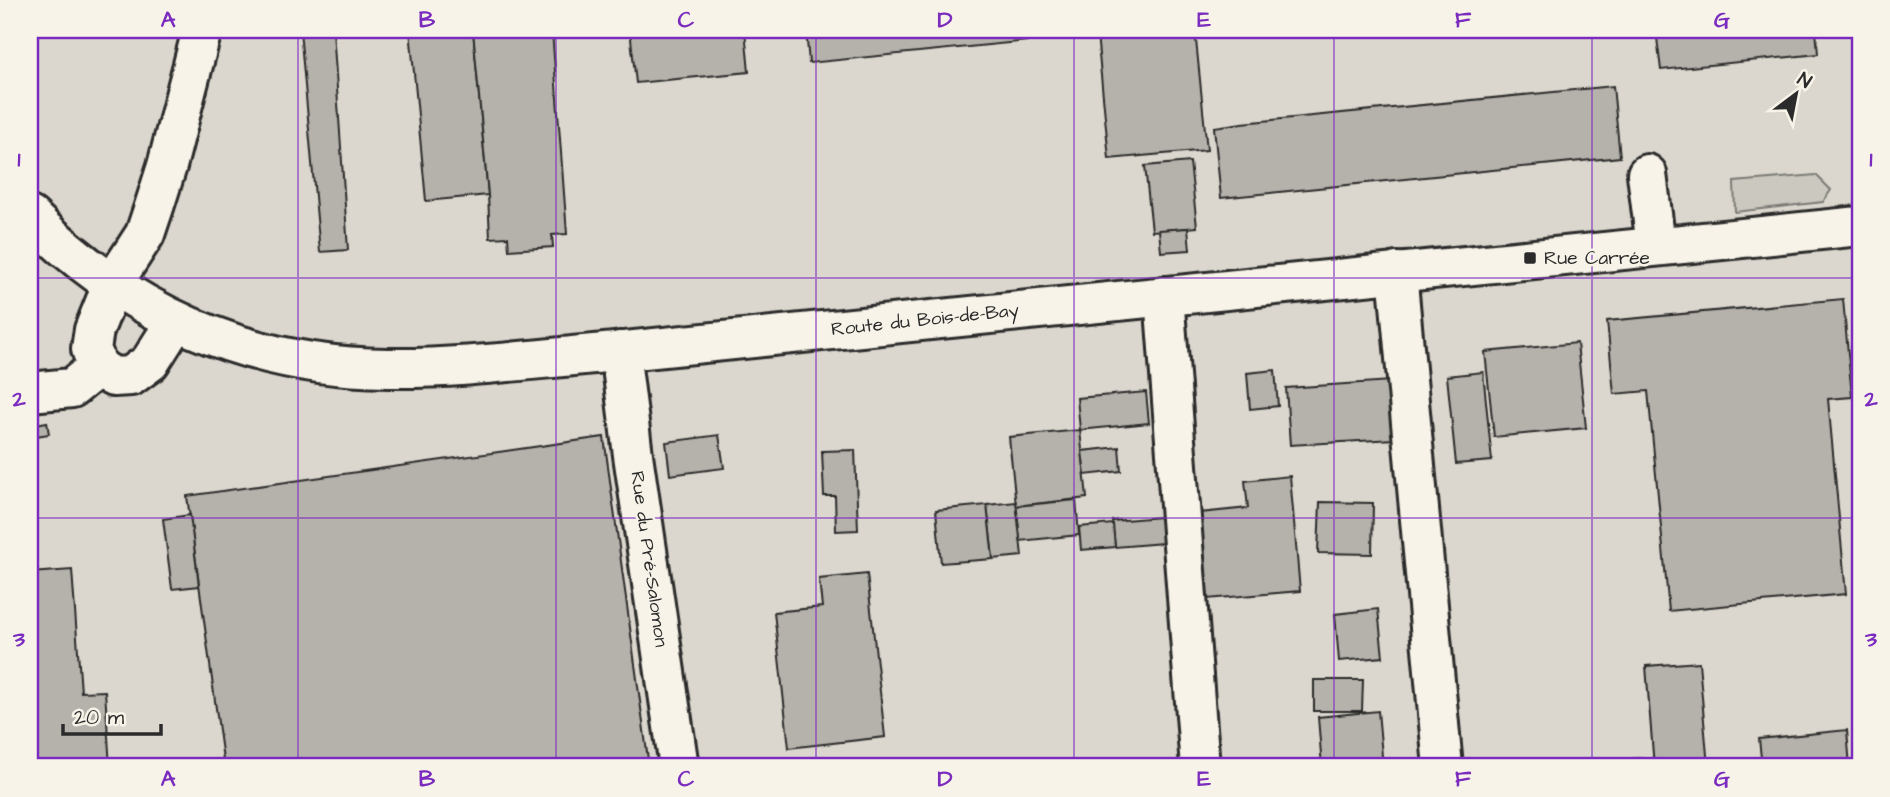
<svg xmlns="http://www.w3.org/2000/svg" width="1890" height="797" viewBox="0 0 1890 797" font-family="'Architects Daughter',sans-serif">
	<rect width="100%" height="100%" fill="#ebe7dd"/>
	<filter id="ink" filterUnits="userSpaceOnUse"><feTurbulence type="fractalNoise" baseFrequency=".0143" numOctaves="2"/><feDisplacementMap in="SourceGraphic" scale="14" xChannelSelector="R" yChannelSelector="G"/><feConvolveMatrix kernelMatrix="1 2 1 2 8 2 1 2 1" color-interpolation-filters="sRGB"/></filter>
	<g filter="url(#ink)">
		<rect fill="#dbd7ce" x="30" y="30" width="1830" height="737"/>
		<path fill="#cbc8bf" stroke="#7b7a75" stroke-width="2" d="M 1816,175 L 1831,190 L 1823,202 L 1735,212 L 1734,182 Z"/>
		<g fill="#b5b2ab" stroke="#2b2b2b" stroke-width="2">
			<path d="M 300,30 L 333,30 L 348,250 L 320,252 Z"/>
			<path d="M 410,30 L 473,30 L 488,195 L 426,201 Z"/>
			<path d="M 473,30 L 552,30 L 567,234 L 552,235 L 553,247 L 509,250 L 508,237 L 490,238 L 488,195 Z"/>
			<path d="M 630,30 L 745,30 L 749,72 L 636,83 Z"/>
			<path d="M 806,30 L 1195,30 L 1207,150 L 1109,159 L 1097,34 L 809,63 Z"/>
			<path d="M 1656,30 L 1816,30 L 1818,54 L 1661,70 Z"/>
			<path d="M 1613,86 L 1620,157 L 1221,198 L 1214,127 L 1242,123 Z"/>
			<path d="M 1190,162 L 1197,227 L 1152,231 L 1145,166 Z"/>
			<path d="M 1188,228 L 1190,250 L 1161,252 L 1159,230 Z"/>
			<path d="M 1843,299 L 1852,397 L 1828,399 L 1846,594 L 1669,611 L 1648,391 L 1614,394 L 1607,321 Z"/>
			<path d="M 30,317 L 37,326 L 30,333 Z"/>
			<path d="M 1577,343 L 1586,428 L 1494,437 L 1485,352 Z"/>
			<path d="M 1275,370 L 1278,406 L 1250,409 L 1247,373 Z"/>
			<path d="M 1483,372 L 1492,461 L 1456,464 L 1447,376 Z"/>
			<path d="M 1391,381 L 1394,439 L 1290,445 L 1286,388 Z"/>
			<path d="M 1146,392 L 1149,423 L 1080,430 L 1077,398 Z"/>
			<path d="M 47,422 L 49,434 L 30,437 L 30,425 Z"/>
			<path d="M 1080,430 L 1087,498 L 1016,506 L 1009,437 Z"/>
			<path d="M 719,435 L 724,468 L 670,475 L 666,442 Z"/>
			<path d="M 604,437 L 649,767 L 224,767 L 187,496 Z"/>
			<path d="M 1119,447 L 1121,471 L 1085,475 L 1082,451 Z"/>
			<path d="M 855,450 L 858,530 L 836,531 L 835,496 L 824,496 L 822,451 Z"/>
			<path d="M 1290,476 L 1300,591 L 1207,599 L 1200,513 L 1248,508 L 1245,481 Z"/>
			<path d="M 1076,500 L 1079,535 L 1020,541 L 1016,506 Z"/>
			<path d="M 1016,502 L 1022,556 L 993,559 L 987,505 Z"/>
			<path d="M 1320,502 L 1373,503 L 1372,554 L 1318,553 Z"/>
			<path d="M 987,505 L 993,559 L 941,563 L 936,510 Z"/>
			<path d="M 190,515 L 199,586 L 172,589 L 163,519 Z"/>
			<path d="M 1161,517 L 1163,543 L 1115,547 L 1112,521 Z"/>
			<path d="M 1113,524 L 1115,547 L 1081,550 L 1079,527 Z"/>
			<path d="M 72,570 L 81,692 L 105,691 L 110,767 L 30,767 L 30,573 Z"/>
			<path d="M 867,574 L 885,737 L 789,748 L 774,612 L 822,607 L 819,579 Z"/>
			<path d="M 1378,609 L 1383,657 L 1339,661 L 1335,614 Z"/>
			<path d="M 1699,662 L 1708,767 L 1654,767 L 1646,666 Z"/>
			<path d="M 1314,680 L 1363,680 L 1362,711 L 1314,711 Z"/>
			<path d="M 1378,711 L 1383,767 L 1322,767 L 1318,717 Z"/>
			<path d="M 1847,730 L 1850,767 L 1762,767 L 1759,739 Z"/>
			<path d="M 1641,758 L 1642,767 L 1549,767 Z"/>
		</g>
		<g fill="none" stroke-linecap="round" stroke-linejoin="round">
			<g stroke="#2b2b2b" stroke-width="44">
				<g id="minor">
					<path d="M 1647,174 L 1656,246"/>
					<path d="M 1397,272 L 1443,767"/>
					<path d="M 1164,296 L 1200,767"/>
					<path d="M 176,321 L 150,362 L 131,376 L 113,377 L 98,367 L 91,349 L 94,330 L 112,285 L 145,234 L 155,204 L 167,166 L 202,30"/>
					<path d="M 620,351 L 633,455 L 679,767"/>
					<path d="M 30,392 L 72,388 L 98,367"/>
				</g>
			</g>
			<g stroke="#2b2b2b" stroke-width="44">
				<path id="major" d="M 30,216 C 128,313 248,367 388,368 C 457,369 526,360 595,354 L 1860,226"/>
			</g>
			<use href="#minor" stroke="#f7f3e8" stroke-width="38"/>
			<use href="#major" stroke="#f7f3e8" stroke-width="38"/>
		</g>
	</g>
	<path fill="none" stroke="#7b2cbf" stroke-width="2" stroke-opacity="0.55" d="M 298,30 L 298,767M 556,30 L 556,767M 816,30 L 816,767M 1074,30 L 1074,767M 1334,30 L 1334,767M 1592,30 L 1592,767M 30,278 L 1860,278M 30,518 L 1860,518"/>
	<rect fill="#2b2b2b" stroke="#f7f3e8" stroke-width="2.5" x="1523" y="251" width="14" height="14" rx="3.5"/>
	<g text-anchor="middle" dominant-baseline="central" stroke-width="5" stroke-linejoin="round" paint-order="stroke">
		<g font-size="19" fill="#2b2b2b" stroke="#f7f3e8" text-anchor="start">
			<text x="1544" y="258">Rue Carrée</text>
		</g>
		<g font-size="19" fill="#2b2b2b" stroke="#f7f3e8">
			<text transform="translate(925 320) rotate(-6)">Route du Bois-de-Bay</text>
			<text transform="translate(649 559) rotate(82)">Rue du Pré-Salomon</text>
		</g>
	</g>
	<rect width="1890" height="797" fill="none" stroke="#f7f3e8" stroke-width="77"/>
	<g transform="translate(1796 94) rotate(32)" stroke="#f7f3e8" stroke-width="5" paint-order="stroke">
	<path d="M0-5L12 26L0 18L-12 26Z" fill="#2b2b2b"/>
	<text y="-10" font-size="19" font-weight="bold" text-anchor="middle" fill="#2b2b2b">N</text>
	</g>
	<path d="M63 724v10h98v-10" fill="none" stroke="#2b2b2b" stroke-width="3.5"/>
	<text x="74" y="724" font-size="21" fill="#2b2b2b" stroke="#f7f3e8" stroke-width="5" paint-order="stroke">20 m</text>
	<rect x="38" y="38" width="1814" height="720" fill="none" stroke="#7b2cbf" stroke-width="2.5"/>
	<g font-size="23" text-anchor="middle" font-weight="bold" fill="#7b2cbf">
		<text x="168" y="27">A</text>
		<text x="427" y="27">B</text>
		<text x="686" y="27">C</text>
		<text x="945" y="27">D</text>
		<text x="1204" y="27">E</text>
		<text x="1463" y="27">F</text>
		<text x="1722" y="27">G</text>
		<text x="19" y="166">1</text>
		<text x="1871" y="166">1</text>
		<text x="19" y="406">2</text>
		<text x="1871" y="406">2</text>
		<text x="19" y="646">3</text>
		<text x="1871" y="646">3</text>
		<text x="168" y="786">A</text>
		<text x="427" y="786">B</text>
		<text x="686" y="786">C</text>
		<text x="945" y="786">D</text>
		<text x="1204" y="786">E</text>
		<text x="1463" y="786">F</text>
		<text x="1722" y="786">G</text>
	</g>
</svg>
